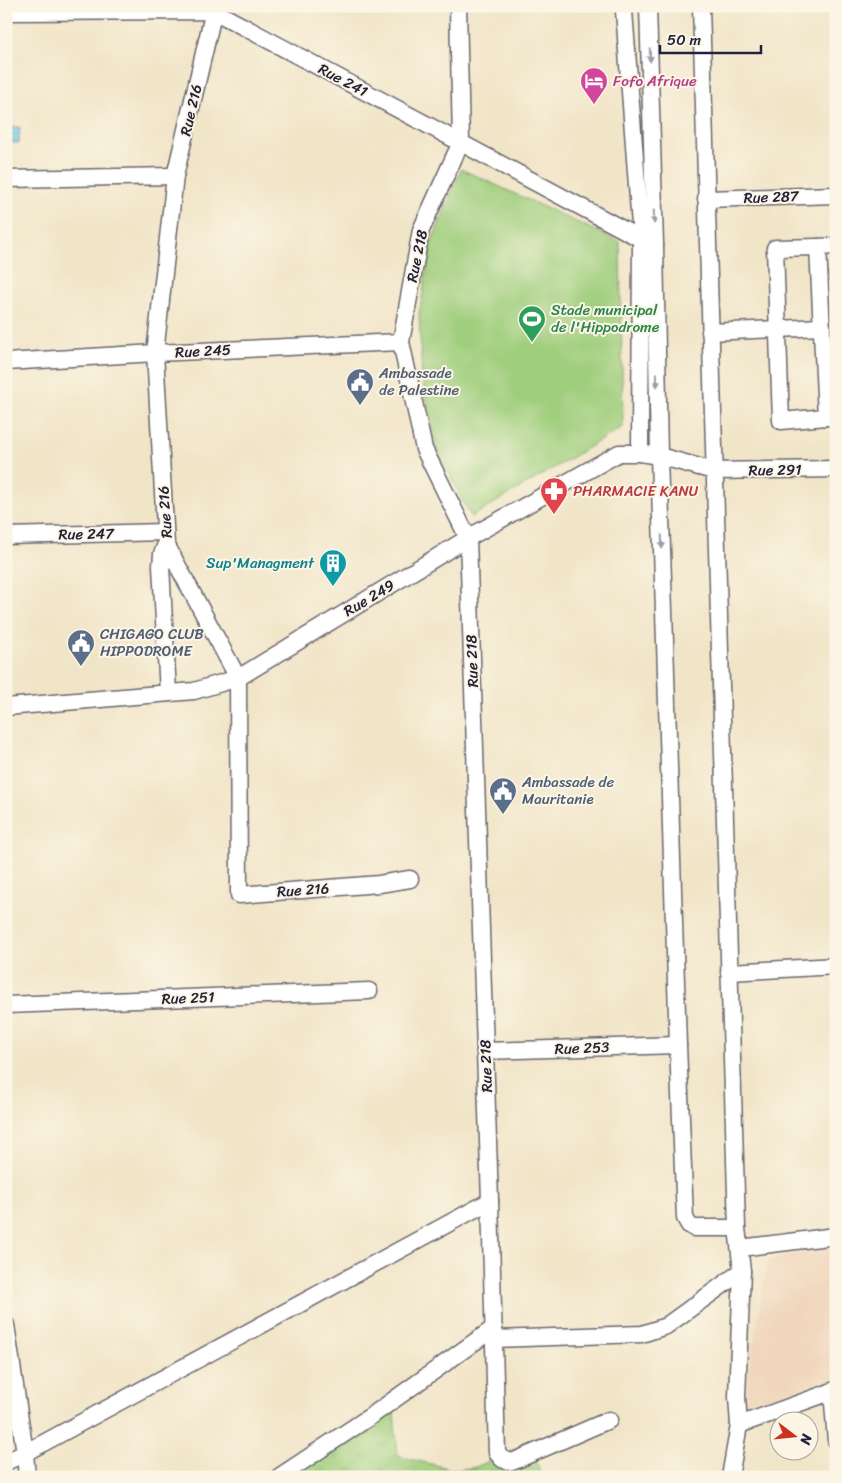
<svg xmlns="http://www.w3.org/2000/svg" width="842" height="1483" viewBox="0 0 842 1483" font-family="Sriracha,sans-serif">
	<defs>
		<pattern id="grass-tufts" width="24" height="20" patternUnits="userSpaceOnUse" patternTransform="scale(1.25)"><rect width="24" height="20" fill="#9fce7c"/><path d="M3 7l-1-3M5 7V3M7 7l1-3M15 17l-1-3M17 17v-4M19 17l1-3" fill="none" stroke="#89b16c"/></pattern>
		<pattern id="water-rules" width="6" height="5" patternUnits="userSpaceOnUse" patternTransform="scale(1.25)"><rect width="6" height="5" fill="#64c7e2"/><path d="M0 2.5h6" fill="none" stroke="#52a1b8"/></pattern>
	</defs>
	<rect width="100%" height="100%" fill="#fcf5e5"/>
	<filter id="ink" filterUnits="userSpaceOnUse"><feTurbulence type="fractalNoise" baseFrequency=".02" numOctaves="2"/><feDisplacementMap in="SourceGraphic" scale="10" xChannelSelector="R" yChannelSelector="G"/><feConvolveMatrix kernelMatrix="1 2 1 2 8 2 1 2 1" color-interpolation-filters="sRGB"/></filter>
	<filter id="wash" filterUnits="userSpaceOnUse"><feTurbulence type="fractalNoise" baseFrequency=".0096" numOctaves="4" result="noise"/><feDisplacementMap in="SourceGraphic" scale="20" xChannelSelector="R" yChannelSelector="G"/><feGaussianBlur stdDeviation="1.12" result="paint"/><feColorMatrix in="noise" values="0 0 0 0 0 0 0 0 0 0 0 0 0 0 0 0 0 1.4 0 .05"/><feComposite in="paint" operator="in"/></filter>
	<g filter="url(#wash)">
		<rect width="100%" height="100%" fill="#f1e5c8"/>
		<g fill="#f0d6bc">
			<path d="M 836,292 L 836,370 L 827,370 L 823,293 Z"/>
			<path d="M 836,1245 L 836,1380 L 741,1417 L 768,1260 Z"/>
		</g>
		<path fill="url(#grass-tufts)" stroke="#60785c" d="M 390,1409 L 394,1412 L 398,1456 L 456,1470 L 476,1467 L 529,1443 L 542,1477 L 281,1477 Z"/>
		<path fill="#9fce7c" stroke="#60785c" d="M 461,169 L 620,242 L 623,427 L 471,517 L 436,448 L 422,378 L 419,314 L 432,241 Z"/>
		<path fill="url(#water-rules)" stroke="#43748e" d="M 11,127 L 20,127 L 19,143 L 11,143 Z"/>
	</g>
	<g filter="url(#ink)">
		<g fill="none" stroke-linecap="round" stroke-linejoin="round">
			<g stroke="#6a666c" stroke-width="19">
				<g id="minor">
					<path d="M 215,6 L 175,176 L 155,353 L 166,544 L 238,678 L 239,895 L 379,884 L 410,879"/>
					<path d="M 458,6 L 461,142 L 421,230 L 401,342 L 424,449 L 468,538 L 490,1201 L 497,1453 L 502,1459 L 512,1462 L 609,1420"/>
					<path d="M 648,6 L 655,245 L 659,456 L 678,1045 L 685,1218 L 689,1225 L 694,1228 L 737,1228 L 701,6"/>
					<path d="M 624,11 L 641,239 L 640,453"/>
					<path d="M 6,12 L 214,11 L 641,239 L 655,245"/>
					<path d="M 6,179 L 175,176"/>
					<path d="M 706,199 L 836,195"/>
					<path d="M 836,246 L 818,247 L 826,417 L 836,417"/>
					<path d="M 818,247 L 775,248 L 781,421 L 826,417"/>
					<path d="M 710,332 L 822,327"/>
					<path d="M 6,362 L 155,353 L 401,342"/>
					<path d="M 6,536 L 165,532"/>
					<path d="M 166,544 L 162,554 L 161,566 L 168,693"/>
					<path d="M 6,707 L 194,691 L 238,678 L 468,538 L 619,453 L 640,453 L 659,456 L 714,471 L 836,469"/>
					<path d="M 729,972 L 836,966"/>
					<path d="M 6,1005 L 369,991"/>
					<path d="M 485,1051 L 678,1045"/>
					<path d="M 740,1248 L 836,1236"/>
					<path d="M 6,1325 L 25,1453 L 27,1477"/>
					<path d="M 494,1339 L 642,1334 L 666,1326 L 742,1271"/>
					<path d="M 832,1391 L 836,1440"/>
					<path d="M 739,1425 L 836,1390"/>
					<path d="M 6,1462 L 25,1453 L 490,1201"/>
					<path d="M 279,1477 L 374,1414 L 494,1328"/>
					<path d="M 730,1477 L 739,1425 L 737,1397 L 742,1271 L 737,1228"/>
				</g>
			</g>
			<use href="#minor" stroke="#fff" stroke-width="16"/>
		</g>
		<defs><path id="oneway-solid" d="M-6-.8H1V-3.2L6.5 0L1 3.2V.8H-6Z" transform="scale(1.25)"/></defs>
		<g fill="#9c9ca7">
			<use href="#oneway-solid" transform="translate(650 55) rotate(88)"/>
			<use href="#oneway-solid" transform="translate(654 217) rotate(88)"/>
			<use href="#oneway-solid" transform="translate(657 380) rotate(89)"/>
			<use href="#oneway-solid" transform="translate(662 542) rotate(88)"/>
		</g>
	</g>
	<defs>
		<g id="hotel-pin" transform="scale(1.4375)"><path d="M0 17L-7.5 6A9.5 9.5 0 1 1 7.5 6Z" fill="#d1479c" stroke="#fcf5e5"/><path d="M-6-4.5h1.5V1H6V5H4.5V3h-9V5H-6ZM-4 0a1.8 1.8 0 1 1 3.6 0ZM.5 0V-2.5h3Q6-2.5 6 0Z" fill="#fff"/></g>
		<g id="stadium-pin" transform="scale(1.4375)"><path d="M0 17L-7.5 6A9.5 9.5 0 1 1 7.5 6Z" fill="#2e9e5b" stroke="#fcf5e5"/><path d="M0-5a6.5 5 0 1 0 0 10a6.5 5 0 1 0 0-10ZM-3.5-1.8h7v3.6h-7Z" fill="#fff"/></g>
		<g id="civic-pin" transform="scale(1.4375)"><path d="M0 17L-7.5 6A9.5 9.5 0 1 1 7.5 6Z" fill="#5c6f8a" stroke="#fcf5e5"/><path d="M-.6-6.5H3V-4.5H.6V-3L4-1V1h2V6H-6V1h2V-1L-.6-3ZM-1.2 2.5V6h2.4V2.5Z" fill="#fff"/></g>
		<g id="pharmacy-pin" transform="scale(1.4375)"><path d="M0 17L-7.5 6A9.5 9.5 0 1 1 7.5 6Z" fill="#e0444e" stroke="#fcf5e5"/><path d="M-2-6h4v4h4v4h-4v4h-4v-4h-4v-4h4Z" fill="#fff"/></g>
		<g id="building-pin" transform="scale(1.4375)"><path d="M0 17L-7.5 6A9.5 9.5 0 1 1 7.5 6Z" fill="#0f9aa8" stroke="#fcf5e5"/><path d="M-4-6H4V6H1V3H-1V6H-4ZM-2.5-4.3h1.7v1.8h-1.7ZM.8-4.3h1.7v1.8H.8ZM-2.5-1h1.7V.8h-1.7ZM.8-1h1.7V.8H.8Z" fill="#fff"/></g>
	</defs>
	<g fill-rule="evenodd">
		<use href="#hotel-pin" x="594" y="81"/>
		<use href="#stadium-pin" x="532" y="319"/>
		<use href="#civic-pin" x="360" y="382"/>
		<use href="#pharmacy-pin" x="554" y="491"/>
		<use href="#building-pin" x="333" y="563"/>
		<use href="#civic-pin" x="81" y="643"/>
		<use href="#civic-pin" x="503" y="791"/>
	</g>
	<g text-anchor="middle" dominant-baseline="central" stroke-width="4" stroke-linejoin="round" paint-order="stroke">
		<g font-size="15" fill="#22223b" stroke="#fcf5e5">
			<text transform="translate(343 80) rotate(28)">Rue 241</text>
			<text transform="translate(191 110) rotate(-77)">Rue 216</text>
			<text transform="translate(771 197) rotate(-2)">Rue 287</text>
			<text transform="translate(417 256) rotate(-78)">Rue 218</text>
			<text transform="translate(203 351) rotate(-3)">Rue 245</text>
			<text transform="translate(775 470) rotate(-1)">Rue 291</text>
			<text transform="translate(165 512) rotate(-94)">Rue 216</text>
			<text transform="translate(86 534) rotate(-1)">Rue 247</text>
			<text transform="translate(369 598) rotate(-31)">Rue 249</text>
			<text transform="translate(472 661) rotate(-92)">Rue 218</text>
			<text transform="translate(303 890) rotate(-4)">Rue 216</text>
			<text transform="translate(188 998) rotate(-2)">Rue 251</text>
			<text transform="translate(582 1048) rotate(-2)">Rue 253</text>
			<text transform="translate(486 1066) rotate(-92)">Rue 218</text>
		</g>
		<g font-size="15" fill="#b23c85" stroke="#fcf5e5" text-anchor="start">
			<text x="613" y="81">Fofo Afrique</text>
		</g>
		<g font-size="15" fill="#27864d" stroke="#fcf5e5" text-anchor="start">
			<text x="551" y="310">Stade municipal<tspan x="551" dy="17">de l'Hippodrome</tspan></text>
		</g>
		<g font-size="15" fill="#4e5e75" stroke="#fcf5e5" text-anchor="start">
			<text x="379" y="373">Ambassade<tspan x="379" dy="17">de Palestine</tspan></text>
			<text x="100" y="634">CHIGAGO CLUB<tspan x="100" dy="17">HIPPODROME</tspan></text>
			<text x="522" y="782">Ambassade de<tspan x="522" dy="17">Mauritanie</tspan></text>
		</g>
		<g font-size="15" fill="#be3a42" stroke="#fcf5e5" text-anchor="start">
			<text x="573" y="491">PHARMACIE KANU</text>
		</g>
		<g font-size="15" fill="#0d838f" stroke="#fcf5e5" text-anchor="end">
			<text x="314" y="563">Sup'Managment</text>
		</g>
	</g>
	<rect width="842" height="1483" fill="none" stroke="#fcf5e5" stroke-width="25"/>
	<g transform="translate(794 1436) rotate(106)"><circle r="24" fill="#fcf5e5" stroke="#a5a1a1"/>
	<path d="M0-4L9 19L0 12L-9 19Z" fill="#c8321e"/>
	<text y="-8" font-size="14" font-weight="bold" text-anchor="middle" fill="#22223b">N</text>
	</g>
	<path d="M660 45v8h101v-8" fill="none" stroke="#22223b" stroke-width="2.5"/>
	<text x="667" y="45" font-size="15" fill="#22223b" stroke="#fcf5e5" stroke-width="4" paint-order="stroke">50 m</text>
</svg>
